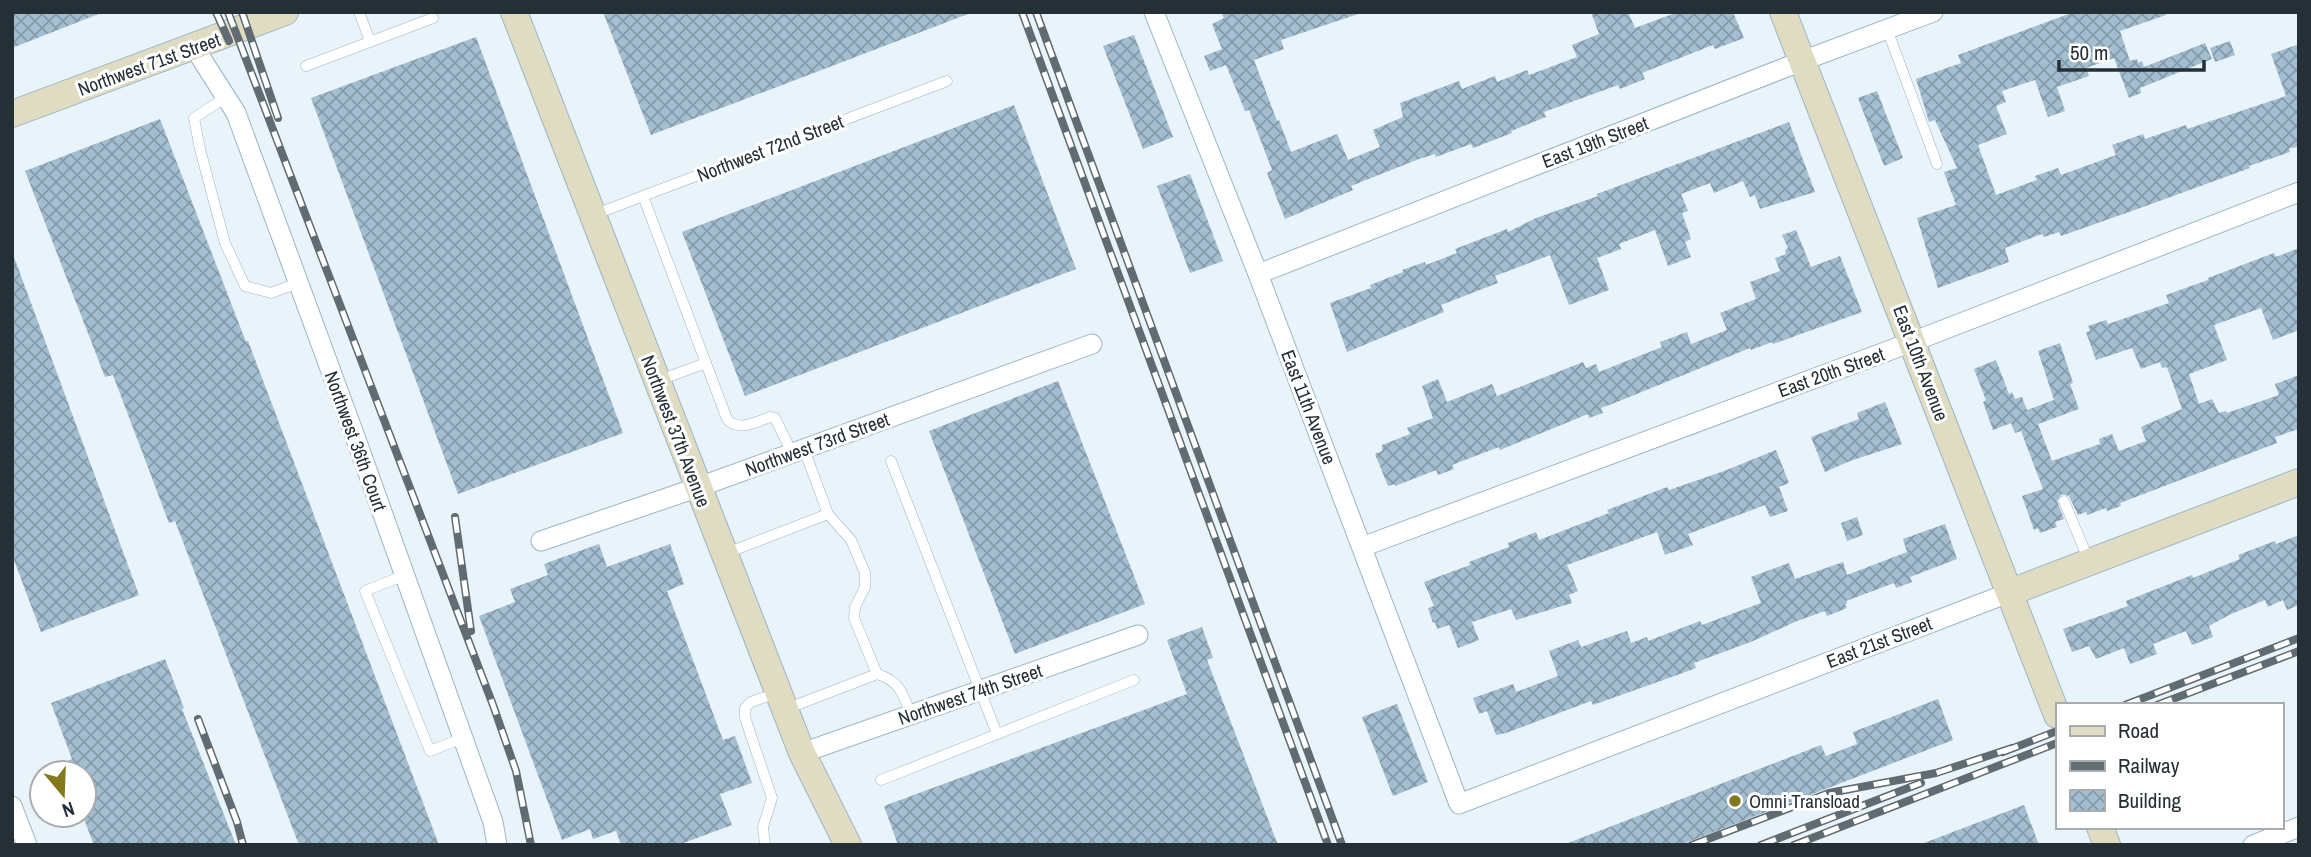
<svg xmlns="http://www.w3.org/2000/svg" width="2311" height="857" viewBox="0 0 2311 857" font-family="'Archivo Narrow',sans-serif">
	<defs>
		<pattern id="building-cross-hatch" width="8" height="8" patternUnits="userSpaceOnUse" patternTransform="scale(1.75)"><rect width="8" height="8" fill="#a3bed0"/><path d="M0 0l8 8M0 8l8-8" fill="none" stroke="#859baa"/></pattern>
	</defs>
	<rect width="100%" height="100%" fill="#e8f3fa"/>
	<g fill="url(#building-cross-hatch)">
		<path d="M 12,12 L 100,12 L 101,13 L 12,48 Z"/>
		<path d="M 603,12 L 968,12 L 968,14 L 651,135 Z"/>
		<path d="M 1221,12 L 1358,12 L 1358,14 L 1281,40 L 1284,49 L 1254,60 L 1277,121 L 1279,120 L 1291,152 L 1337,134 L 1348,160 L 1380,147 L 1373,130 L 1403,117 L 1400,103 L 1459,81 L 1462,89 L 1495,76 L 1497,82 L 1527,70 L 1529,75 L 1577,57 L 1572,45 L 1599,34 L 1591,12 L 1628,12 L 1635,28 L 1678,12 L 1733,12 L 1744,38 L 1715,49 L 1713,45 L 1642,73 L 1645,79 L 1620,89 L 1618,85 L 1544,112 L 1546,117 L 1511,131 L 1512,133 L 1473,148 L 1471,144 L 1436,157 L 1435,154 L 1419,159 L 1351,186 L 1353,190 L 1285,219 L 1267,173 L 1272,170 L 1249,110 L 1245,111 L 1226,65 L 1210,71 L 1204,56 L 1222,49 L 1212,24 L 1224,18 Z"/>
		<path d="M 2074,12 L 2166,12 L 2166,15 L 2120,31 L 2130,61 L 2137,59 L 2138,63 L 2142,61 L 2144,67 L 2205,43 L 2212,59 L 2140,88 L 2141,93 L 2129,98 L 2114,58 L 2086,68 L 2089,76 L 2057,87 L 2065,111 L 2048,117 L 2035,80 L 2002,91 L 2006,102 L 1996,106 L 2007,134 L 1978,145 L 1996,195 L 2037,180 L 2035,176 L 2058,168 L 2061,175 L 2116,155 L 2112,145 L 2143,134 L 2145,139 L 2186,125 L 2187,129 L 2286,96 L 2271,54 L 2299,44 L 2299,147 L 2289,148 L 2290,152 L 2249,166 L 2250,168 L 2143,207 L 2061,236 L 2059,232 L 2044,237 L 2042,234 L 2005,248 L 2009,262 L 1938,288 L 1917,218 L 1956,205 L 1944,172 L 1957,168 L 1935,120 L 1929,122 L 1916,79 L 1961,63 L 1958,55 Z"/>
		<path d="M 1134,35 L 1173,137 L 1143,149 L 1103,46 Z"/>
		<path d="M 476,37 L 623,433 L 458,494 L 311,98 Z"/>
		<path d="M 2230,41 L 2235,55 L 2215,62 L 2210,48 Z"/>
		<path d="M 1877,91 L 1903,158 L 1884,166 L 1858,98 Z"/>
		<path d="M 1014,105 L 1076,269 L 745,396 L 682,232 Z"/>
		<path d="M 160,119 L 246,342 L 248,341 L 439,845 L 299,845 L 175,521 L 169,523 L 113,375 L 105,377 L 25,171 Z"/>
		<path d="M 1789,122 L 1815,192 L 1760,209 L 1755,195 L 1750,197 L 1743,181 L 1714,193 L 1710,183 L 1681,194 L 1688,211 L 1682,213 L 1691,239 L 1685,242 L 1691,257 L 1668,266 L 1655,230 L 1619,244 L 1621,249 L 1597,258 L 1609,290 L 1569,305 L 1550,255 L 1495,276 L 1498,283 L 1441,305 L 1444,312 L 1347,352 L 1330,303 L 1371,288 L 1370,285 L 1403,272 L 1402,270 L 1425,262 L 1426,265 L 1457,253 L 1455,249 L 1507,229 L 1508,232 L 1536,218 L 1598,196 L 1597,194 Z"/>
		<path d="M 1190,174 L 1223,261 L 1190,273 L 1157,186 Z"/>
		<path d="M 1796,230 L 1811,267 L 1840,256 L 1862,312 L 1773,344 L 1772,342 L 1751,350 L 1750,348 L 1612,404 L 1601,408 L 1603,413 L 1589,418 L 1588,414 L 1500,450 L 1499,447 L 1452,465 L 1454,469 L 1438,475 L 1436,470 L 1395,486 L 1395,484 L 1388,486 L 1375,454 L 1382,451 L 1382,445 L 1410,434 L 1407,428 L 1433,418 L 1422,386 L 1438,379 L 1447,402 L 1492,384 L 1497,396 L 1583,362 L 1586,368 L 1596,364 L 1599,372 L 1662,347 L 1660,342 L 1687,332 L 1691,344 L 1727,330 L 1720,313 L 1756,299 L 1750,282 L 1780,271 L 1775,258 L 1786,254 L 1785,250 L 1788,248 L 1782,235 Z"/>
		<path d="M 2299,248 L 2299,330 L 2273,340 L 2261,308 L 2214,325 L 2227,360 L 2189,374 L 2199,404 L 2212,399 L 2219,413 L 2226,411 L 2227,413 L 2279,395 L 2275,384 L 2299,375 L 2299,429 L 2275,437 L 2277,443 L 2120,503 L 2121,506 L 2107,511 L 2106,508 L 2087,515 L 2086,512 L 2078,515 L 2069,496 L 2062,494 L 2057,501 L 2064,519 L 2055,522 L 2057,527 L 2040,533 L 2038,528 L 2034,530 L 2022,496 L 2043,489 L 2021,431 L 2015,433 L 2011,423 L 1993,430 L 1983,402 L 1986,400 L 1974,369 L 1996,360 L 2009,394 L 2012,392 L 2015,399 L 2022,397 L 2027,410 L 2054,400 L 2038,351 L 2060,343 L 2073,383 L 2070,384 L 2079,409 L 2038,424 L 2052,461 L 2100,444 L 2099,439 L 2112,434 L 2119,451 L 2146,441 L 2141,427 L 2182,409 L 2167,367 L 2162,368 L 2160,362 L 2141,369 L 2132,348 L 2096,360 L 2086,332 L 2090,331 L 2088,326 L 2106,320 L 2108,324 L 2169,303 L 2166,295 L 2208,280 L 2208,278 L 2274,253 L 2276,257 Z"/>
		<path d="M 12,257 L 14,257 L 139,595 L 41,632 L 12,555 Z"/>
		<path d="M 1058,381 L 1145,604 L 1015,654 L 929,431 Z"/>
		<path d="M 1885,402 L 1902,444 L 1850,461 L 1825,472 L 1811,437 L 1859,419 L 1857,413 Z"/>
		<path d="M 1776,450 L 1789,483 L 1779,487 L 1788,511 L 1770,517 L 1765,505 L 1688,534 L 1693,545 L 1665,555 L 1657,532 L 1567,565 L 1578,591 L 1569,595 L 1572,603 L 1516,620 L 1511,609 L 1472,622 L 1479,640 L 1458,648 L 1449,625 L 1437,629 L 1435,622 L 1433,623 L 1428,608 L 1434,606 L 1424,582 L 1470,565 L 1469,562 L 1509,547 L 1508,543 L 1536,532 L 1539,540 L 1609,513 L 1607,510 L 1667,487 L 1669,490 L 1724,471 Z"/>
		<path d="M 1857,517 L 1863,535 L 1847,541 L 1841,523 Z"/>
		<path d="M 1945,524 L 1957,559 L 1910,577 L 1912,582 L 1896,588 L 1894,583 L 1846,601 L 1847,603 L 1845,604 L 1847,608 L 1827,616 L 1825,611 L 1797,621 L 1753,641 L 1694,663 L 1696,668 L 1680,674 L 1593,705 L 1591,701 L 1506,733 L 1496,735 L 1487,711 L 1479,714 L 1473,698 L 1513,684 L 1516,692 L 1558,676 L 1549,651 L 1578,640 L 1581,647 L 1627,631 L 1631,643 L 1647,637 L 1648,641 L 1700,621 L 1702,625 L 1761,603 L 1751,577 L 1789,563 L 1795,579 L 1843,562 L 1847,575 L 1907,552 L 1903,539 Z"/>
		<path d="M 2299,535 L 2299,605 L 2287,610 L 2283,600 L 2268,607 L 2265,600 L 2229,615 L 2209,626 L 2213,637 L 2192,645 L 2186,631 L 2153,644 L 2157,654 L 2130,664 L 2124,648 L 2096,659 L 2089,646 L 2072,652 L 2063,629 L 2128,606 L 2126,601 L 2192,575 L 2193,578 L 2240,559 L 2238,555 L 2275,541 L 2276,544 Z"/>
		<path d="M 599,544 L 607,567 L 670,544 L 684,584 L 667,591 L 723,740 L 735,736 L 752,783 L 720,794 L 732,825 L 678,845 L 621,845 L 616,831 L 593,839 L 590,829 L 562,840 L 479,616 L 515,602 L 510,589 L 548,575 L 544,564 Z"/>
		<path d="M 1202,627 L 1213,658 L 1207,660 L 1278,845 L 898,845 L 884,806 L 1187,694 L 1167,640 Z"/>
		<path d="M 165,659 L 184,708 L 182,709 L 236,845 L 94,845 L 84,819 L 84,773 L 39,773 L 72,759 L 51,703 Z"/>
		<path d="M 1938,699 L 1953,740 L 1680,845 L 1563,845 L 1821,745 L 1826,756 L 1857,744 L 1853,732 Z"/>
		<path d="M 1397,704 L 1428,782 L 1393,796 L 1362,717 Z"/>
		<path d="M 2024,805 L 2039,845 L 1924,845 L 1924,843 Z"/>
	</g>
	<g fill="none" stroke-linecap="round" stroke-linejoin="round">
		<g stroke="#9ab5c7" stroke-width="11">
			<g id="lane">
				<path d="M 359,12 L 370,41"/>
				<path d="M 1887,29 L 1937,164"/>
				<path d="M 306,66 L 433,18"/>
				<path d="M 226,97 L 194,118 L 200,149 L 225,243 L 245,286 L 271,293 L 298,283"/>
				<path d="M 643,196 L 727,419 C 738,432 756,422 770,417 L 775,418 L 792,453"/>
				<path d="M 593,215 L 947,81"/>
				<path d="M 657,381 L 706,363"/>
				<path d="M 804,449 L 828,514 L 851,540 L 865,573 L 865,587 L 855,607 L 854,618 L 877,674"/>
				<path d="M 891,461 L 997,734"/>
				<path d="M 2064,501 L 2089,561"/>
				<path d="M 724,554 L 828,514"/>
				<path d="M 405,575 L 365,591 L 430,751 L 463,738"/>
				<path d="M 786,709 L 877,674 C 900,681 903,694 911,715"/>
				<path d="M 881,780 L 1134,680"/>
				<path d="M 765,845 L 763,827 L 772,798 L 751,736 L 745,717 L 745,708 L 751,702 L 777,693"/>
			</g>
		</g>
		<g stroke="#9ab5c7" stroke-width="21">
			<g id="street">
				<path d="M 1154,12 L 1258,274 L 1459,804 L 2011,592"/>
				<path d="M 194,47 L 236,113 L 357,442 L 493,822 L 497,845"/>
				<path d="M 1258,274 L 1802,61 L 1933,12"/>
				<path d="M 541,541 L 699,487 L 1092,344"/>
				<path d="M 1362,547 L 1912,342 L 2299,192"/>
				<path d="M 802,753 L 1138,635"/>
				<path d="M 12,806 L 27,845"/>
				<path d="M 2253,845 L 2299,827"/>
			</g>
		</g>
		<g stroke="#9ab5c7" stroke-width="28">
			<g id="secondary">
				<path d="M 514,12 L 802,753 L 848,845"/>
				<path d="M 1783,12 L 2057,715"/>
				<path d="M 12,114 L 285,12"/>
				<path d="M 2011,592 L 2299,482"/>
				<path d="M 2100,827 L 2107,845"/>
			</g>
		</g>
		<use href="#lane" stroke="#fff" stroke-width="10"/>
		<use href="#street" stroke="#fff" stroke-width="19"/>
		<use href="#secondary" stroke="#dfdcc2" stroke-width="26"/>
		<g stroke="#616b72" stroke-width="8">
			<g id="rail">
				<path d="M 216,12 L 229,41"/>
				<path d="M 228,12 L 493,705 L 516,771 L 531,845"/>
				<path d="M 242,12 L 278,118"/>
				<path d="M 1022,12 L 1328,845"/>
				<path d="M 1036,12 L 1342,845"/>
				<path d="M 455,517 L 471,631"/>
				<path d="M 2125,705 L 2299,638"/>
				<path d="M 2157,705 L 2299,651"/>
				<path d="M 198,719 L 237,822 L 243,845"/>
				<path d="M 2003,752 L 2057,731"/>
				<path d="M 1692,845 L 1829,793 L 1936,773 L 2012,748"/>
				<path d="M 1761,845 L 1921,783"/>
				<path d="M 1794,845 L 2057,743"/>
			</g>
		</g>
		<use href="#rail" stroke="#fff" stroke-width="5" stroke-dasharray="16" stroke-linecap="butt"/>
	</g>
	<circle fill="#82781d" stroke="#fff" stroke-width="2.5" cx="1735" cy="801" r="7"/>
	<g text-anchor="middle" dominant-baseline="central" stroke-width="6" stroke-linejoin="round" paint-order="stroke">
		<g font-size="19" fill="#252f36" stroke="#fff">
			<text transform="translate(149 64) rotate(-20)">Northwest 71st Street</text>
			<text transform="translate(1595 142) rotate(-21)">East 19th Street</text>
			<text transform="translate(770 148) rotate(-21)">Northwest 72nd Street</text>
			<text transform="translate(1921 363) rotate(69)">East 10th Avenue</text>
			<text transform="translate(1831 372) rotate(-20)">East 20th Street</text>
			<text transform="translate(1309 407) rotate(69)">East 11th Avenue</text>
			<text transform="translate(676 431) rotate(69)">Northwest 37th Avenue</text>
			<text transform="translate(356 441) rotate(70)">Northwest 36th Court</text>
			<text transform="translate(817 444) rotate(-20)">Northwest 73rd Street</text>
			<text transform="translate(1879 642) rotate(-21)">East 21st Street</text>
			<text transform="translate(970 694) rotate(-19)">Northwest 74th Street</text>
		</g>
		<g font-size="19" fill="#252f36" stroke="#fff" text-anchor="start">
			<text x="1749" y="801">Omni Transload</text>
		</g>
	</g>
	<rect width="2311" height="857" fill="none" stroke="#252f36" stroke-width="28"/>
	<rect x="2056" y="703" width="228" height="126" fill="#ffffff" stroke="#a8acaf" stroke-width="2"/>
	<rect x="2070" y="726" width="35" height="10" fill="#dfdcc2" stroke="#a8acaf" stroke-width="2"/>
	<text x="2118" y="738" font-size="21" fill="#252f36">Road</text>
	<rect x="2070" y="761" width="35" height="10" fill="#616b72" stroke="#a8acaf" stroke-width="2"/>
	<text x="2118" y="773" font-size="21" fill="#252f36">Railway</text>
	<rect x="2070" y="790" width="35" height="21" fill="url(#building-cross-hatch)" stroke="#a8acaf" stroke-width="2"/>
	<text x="2118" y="808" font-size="21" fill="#252f36">Building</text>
	<g transform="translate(63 794) rotate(161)"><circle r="33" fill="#ffffff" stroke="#a8acaf" stroke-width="2"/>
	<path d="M0-5L12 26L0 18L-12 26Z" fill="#82781d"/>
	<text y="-10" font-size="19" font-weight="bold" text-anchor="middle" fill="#252f36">N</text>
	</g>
	<path d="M2059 60v10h145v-10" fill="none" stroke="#252f36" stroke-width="3.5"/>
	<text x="2070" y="60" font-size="21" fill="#252f36" stroke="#ffffff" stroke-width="5" paint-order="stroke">50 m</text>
</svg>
